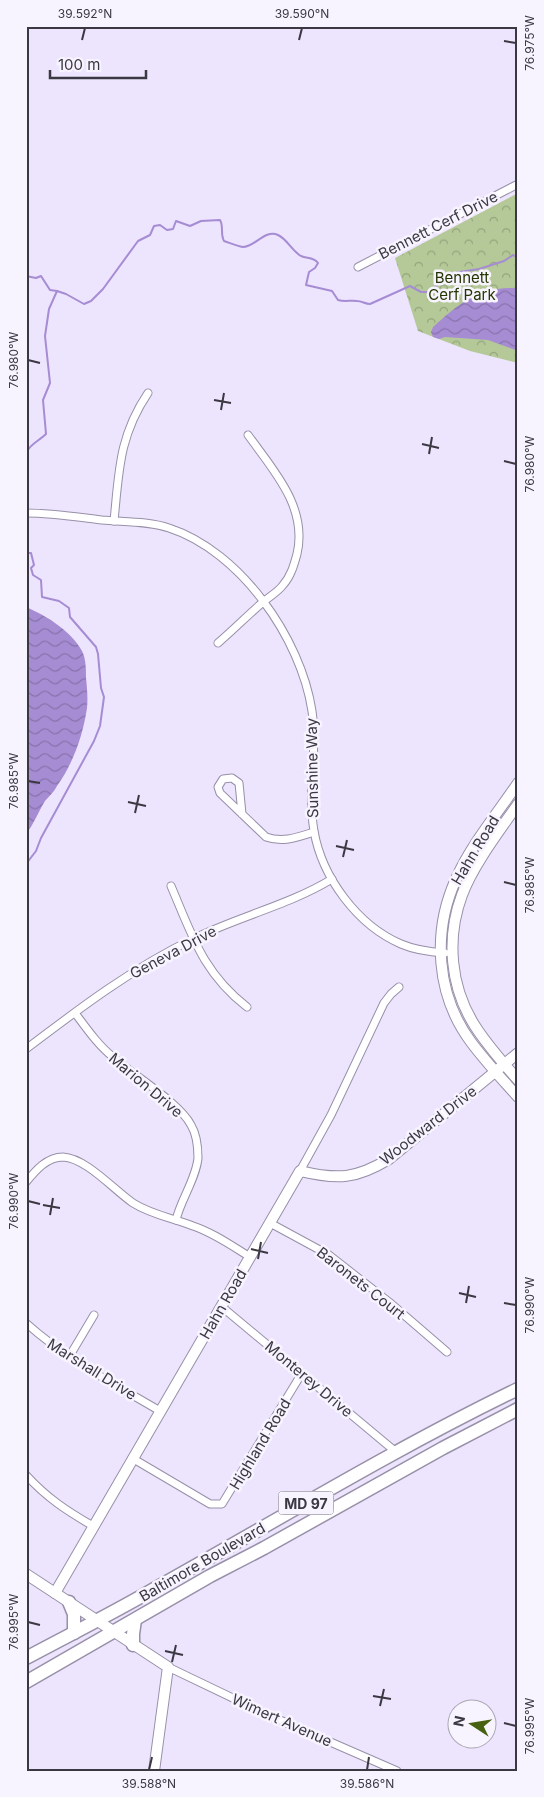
<svg xmlns="http://www.w3.org/2000/svg" width="544" height="1797" viewBox="0 0 544 1797" font-family="Inter,sans-serif">
	<defs>
		<pattern id="park-crowns" width="20" height="18" patternUnits="userSpaceOnUse" patternTransform="scale(1.25)"><rect width="20" height="18" fill="#b4c997"/><path d="M2 6a3 3 0 1 1 6 0M12 15a3 3 0 1 1 6 0" fill="none" stroke="#94a47d"/></pattern>
		<pattern id="water-waves" width="16" height="10" patternUnits="userSpaceOnUse" patternTransform="scale(1.25)"><rect width="16" height="10" fill="#a68cd3"/><path d="M0 5q4-4 8 0t8 0" fill="none" stroke="#8873ad"/></pattern>
	</defs>
	<rect width="100%" height="100%" fill="#ede4fe"/>
	<path fill="url(#park-crowns)" d="M 518,193 L 518,363 L 470,351 L 418,331 L 395,258 Z"/>
	<g fill="url(#water-waves)">
		<path d="M 518,288 L 518,351 L 488,340 L 445,337 L 439,339 L 433,337 L 431,332 L 433,327 C 461,302 478,287 518,288 Z"/>
		<path d="M 26,607 C 47,616 71,631 82,651 C 86,659 86,669 86,678 C 87,687 88,698 87,708 C 83,735 73,764 57,786 C 54,792 49,796 45,801 C 38,812 34,824 26,834 Z"/>
	</g>
	<g fill="none" stroke-linecap="round" stroke-linejoin="round">
		<g stroke="#a68cd3" stroke-width="2">
			<path d="M 26,276 L 36,278 L 41,276 L 50,290 L 57,291"/>
			<path d="M 26,486 C 29,475 25,459 28,450 C 30,445 41,439 46,434 L 43,400 L 50,383 L 45,336 L 49,309 L 57,291 L 66,294 L 84,304 L 91,301 L 103,289 L 138,241 L 150,235 L 154,226 L 160,225 L 167,230 L 173,229 L 176,221 L 190,226 L 201,221 L 220,220 C 224,227 220,234 224,241 C 230,243 237,246 243,247 C 255,247 265,229 278,235 C 287,239 292,251 301,256 C 307,259 313,256 318,263 L 315,268 L 309,272 L 306,285 L 332,291 L 338,300 C 345,302 350,300 357,301 C 362,301 365,304 370,304 L 410,286 L 421,292 L 428,292 L 453,273 L 479,269 L 504,261 L 513,255 L 518,258"/>
			<path d="M 26,553 L 31,553 L 34,565 L 31,568 L 33,575 L 41,580 L 42,597 L 59,601 L 69,608 L 70,617 L 96,647 L 98,654 L 101,688 L 104,697 L 100,726 L 94,741 L 41,838 L 36,851 L 26,864"/>
		</g>
		<g stroke="#9890a8" stroke-width="9">
			<g id="street">
				<path d="M 358,267 L 518,184"/>
				<path d="M 26,513 C 51,513 77,517 102,520 C 124,522 148,521 169,528 C 240,551 301,638 312,711 C 318,752 307,791 314,831 C 322,877 357,925 401,944 C 415,950 430,952 445,953"/>
				<path d="M 114,521 C 119,471 119,436 148,393"/>
				<path d="M 218,643 C 233,630 248,615 263,602 C 270,596 278,592 283,585 C 291,576 294,565 297,554 C 308,507 273,470 248,435"/>
				<path d="M 242,814 L 239,783 L 232,778 L 223,779 L 218,787 L 220,793 L 266,837 C 283,843 298,837 314,832"/>
				<path d="M 171,886 C 192,935 203,973 247,1007"/>
				<path d="M 75,1013 C 87,1029 98,1045 113,1057 C 133,1075 180,1103 191,1125 C 197,1135 198,1147 198,1158 C 196,1179 181,1199 176,1220"/>
				<path d="M 26,1049 C 80,1008 134,967 195,938 C 240,916 289,905 332,879"/>
				<path d="M 300,1171 L 331,1115 L 384,1003 L 391,994 L 399,987"/>
				<path d="M 26,1182 C 36,1170 47,1157 63,1157 C 86,1158 114,1190 133,1203 C 152,1215 173,1218 193,1226 C 214,1233 232,1246 250,1257"/>
				<path d="M 270,1223 L 329,1255 L 389,1302 L 447,1352"/>
				<path d="M 222,1307 L 396,1452"/>
				<path d="M 26,1323 C 66,1359 114,1384 160,1411"/>
				<path d="M 69,1357 L 94,1315"/>
				<path d="M 132,1458 L 210,1504 L 222,1504 L 302,1373"/>
				<path d="M 26,1475 C 47,1498 67,1511 93,1526"/>
				<path d="M 168,1667 L 266,1714 L 397,1771"/>
			</g>
		</g>
		<g stroke="#9890a8" stroke-width="12">
			<g id="secondary">
				<path d="M 518,783 C 497,814 471,845 456,879 C 432,932 436,995 471,1042 C 485,1061 502,1079 518,1097"/>
				<path d="M 518,804 C 500,830 473,865 462,895 C 446,938 450,987 475,1026 C 487,1045 503,1063 518,1080"/>
				<path d="M 26,1574 L 168,1667 L 154,1771"/>
				<path d="M 55,1593 L 300,1171 C 338,1180 356,1179 389,1159 L 518,1053"/>
			</g>
		</g>
		<g stroke="#9890a8" stroke-width="15">
			<g id="highway">
				<path d="M 69,1602 L 74,1614 L 74,1633"/>
				<path d="M 133,1645 L 133,1634 L 135,1620"/>
				<path d="M 26,1658 C 69,1635 113,1613 156,1588 C 276,1521 394,1449 518,1389"/>
				<path d="M 26,1682 L 210,1576 L 264,1548 L 443,1448 L 518,1409"/>
			</g>
		</g>
		<use href="#street" stroke="#fff" stroke-width="7"/>
		<use href="#secondary" stroke="#fff" stroke-width="10"/>
		<use href="#highway" stroke="#fff" stroke-width="12"/>
	</g>
	<path fill="none" stroke="#3b3842" stroke-width="2" d="M 82,40 L 85,28M 299,40 L 302,28M 504,41 L 516,43M 28,360 L 40,363M 214,400 L 231,403M 221,410 L 224,393M 422,444 L 439,448M 429,454 L 432,437M 504,461 L 516,464M 28,781 L 40,783M 128,802 L 146,806M 135,813 L 139,795M 336,846 L 354,850M 343,857 L 347,840M 504,882 L 516,885M 28,1201 L 40,1204M 43,1205 L 60,1208M 50,1215 L 53,1198M 251,1249 L 268,1253M 258,1259 L 261,1242M 459,1293 L 476,1297M 466,1303 L 469,1286M 504,1303 L 516,1305M 28,1622 L 40,1625M 165,1651 L 183,1655M 172,1662 L 176,1645M 373,1696 L 391,1699M 380,1706 L 384,1689M 504,1723 L 516,1726M 149,1770 L 152,1757M 367,1770 L 369,1757"/>
	<g text-anchor="middle" dominant-baseline="central" stroke-width="5" stroke-linejoin="round" paint-order="stroke">
		<rect fill="#f8f4ff" stroke="#74707b" stroke-width="1" x="278.5" y="1491.5" width="55" height="23" rx="4"/>
		<g font-size="14" font-weight="bold" fill="#3b3842">
			<text x="306" y="1503">MD 97</text>
		</g>
		<g font-size="15" fill="#3b3842" stroke="#f8f4ff">
			<text transform="translate(438 225) rotate(-27)">Bennett Cerf Drive</text>
			<text transform="translate(312 768) rotate(-91)">Sunshine Way</text>
			<text transform="translate(475 850) rotate(-59)">Hahn Road</text>
			<text transform="translate(173 952) rotate(-28)">Geneva Drive</text>
			<text transform="translate(146 1085) rotate(40)">Marion Drive</text>
			<text transform="translate(428 1125) rotate(-38)">Woodward Drive</text>
			<text transform="translate(361 1283) rotate(38)">Baronets Court</text>
			<text transform="translate(223 1304) rotate(-60)">Hahn Road</text>
			<text transform="translate(92 1369) rotate(32)">Marshall Drive</text>
			<text transform="translate(309 1379) rotate(40)">Monterey Drive</text>
			<text transform="translate(260 1444) rotate(-59)">Highland Road</text>
			<text transform="translate(202 1562) rotate(-30)">Baltimore Boulevard</text>
			<text transform="translate(282 1720) rotate(24)">Wimert Avenue</text>
		</g>
		<g font-size="15" fill="#243600" stroke="#f8f4ff">
			<text x="462" y="277">Bennett<tspan x="462" dy="17">Cerf Park</tspan></text>
		</g>
	</g>
	<rect width="544" height="1797" fill="none" stroke="#f8f4ff" stroke-width="55"/>
	<g transform="translate(472 1724) rotate(282)"><circle r="24" fill="#f8f4ff" stroke="#aca9b3"/>
	<path d="M0-4L9 19L0 12L-9 19Z" fill="#476110"/>
	<text y="-8" font-size="14" font-weight="bold" text-anchor="middle" fill="#3b3842">N</text>
	</g>
	<path d="M50 70v8h96v-8" fill="none" stroke="#3b3842" stroke-width="2.5"/>
	<text x="58" y="70" font-size="15" fill="#3b3842" stroke="#f8f4ff" stroke-width="4" paint-order="stroke">100 m</text>
	<rect x="28" y="28" width="488" height="1742" fill="none" stroke="#3b3842" stroke-width="2"/>
	<g font-size="12" text-anchor="middle" fill="#3b3842">
		<text x="85" y="18">39.592°N</text>
		<text x="302" y="18">39.590°N</text>
		<text transform="translate(530 43) rotate(-90)" y="4">76.975°W</text>
		<text transform="translate(14 360) rotate(-90)" y="4">76.980°W</text>
		<text transform="translate(530 464) rotate(-90)" y="4">76.980°W</text>
		<text transform="translate(14 781) rotate(-90)" y="4">76.985°W</text>
		<text transform="translate(530 885) rotate(-90)" y="4">76.985°W</text>
		<text transform="translate(14 1201) rotate(-90)" y="4">76.990°W</text>
		<text transform="translate(530 1305) rotate(-90)" y="4">76.990°W</text>
		<text transform="translate(14 1622) rotate(-90)" y="4">76.995°W</text>
		<text transform="translate(530 1726) rotate(-90)" y="4">76.995°W</text>
		<text x="149" y="1788">39.588°N</text>
		<text x="367" y="1788">39.586°N</text>
	</g>
</svg>
